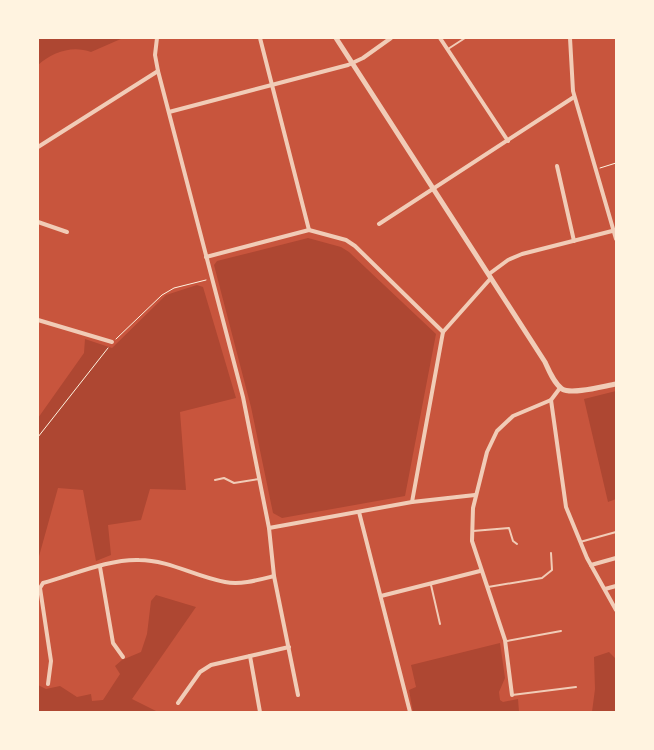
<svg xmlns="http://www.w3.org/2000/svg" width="654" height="750" viewBox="0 0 654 750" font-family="'Titillium Web',sans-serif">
	<rect width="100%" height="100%" fill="#c8553d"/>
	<g fill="#ae4732">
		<path d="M 38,38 L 123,38 L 91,52 C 72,45 53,52 38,65 Z"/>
		<path d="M 308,238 L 341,247 L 349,252 L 436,334 L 405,496 L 282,518 L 273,513 L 251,407 L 214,265 L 217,261 Z"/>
		<path d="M 197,285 L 203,287 L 236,398 L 180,412 L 186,490 L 150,489 L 141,520 L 108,525 L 111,555 L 96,561 L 83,490 L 58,488 L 38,560 L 38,418 L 84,353 L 85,339 L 112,348 L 166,295 Z"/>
		<path d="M 616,391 L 616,499 L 608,502 L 584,399 Z"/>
		<path d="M 156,595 L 196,607 L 132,699 L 158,712 L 38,712 L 38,685 L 46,689 L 60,686 L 77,697 L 91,694 L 92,701 L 103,700 L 120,674 L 115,666 L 122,660 L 141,652 L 147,634 L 151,601 Z"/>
		<path d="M 500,643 L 505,678 L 499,692 L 500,700 L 503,702 L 518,699 L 519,712 L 413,712 L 409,690 L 416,687 L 411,665 Z"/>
		<path d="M 609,652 L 616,659 L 616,712 L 592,712 L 595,689 L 594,657 Z"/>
	</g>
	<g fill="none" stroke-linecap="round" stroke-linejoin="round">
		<g stroke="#fff3e0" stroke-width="1">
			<path d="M 600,168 L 616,163"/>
			<path d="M 116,339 L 162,295 L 174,288 L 206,280"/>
			<path d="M 38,437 L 108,348"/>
		</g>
		<g stroke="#f1ccb7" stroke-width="2">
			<path d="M 448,49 L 465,38"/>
			<path d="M 215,480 L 224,478 L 234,483 L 259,479"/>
			<path d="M 473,531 L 509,528 L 513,541 L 517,544"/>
			<path d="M 580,542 L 616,532"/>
			<path d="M 431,585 L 440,624"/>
			<path d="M 488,587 L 542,578 L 552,570 L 551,553"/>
			<path d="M 507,641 L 561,631"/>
			<path d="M 512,695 L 576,687"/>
		</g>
		<g stroke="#f1ccb7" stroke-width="4">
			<path d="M 157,38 L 155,55 L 158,71 L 243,397 L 269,528 L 274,576 L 298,695"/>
			<path d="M 260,38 L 309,230"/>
			<path d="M 440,38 L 508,141"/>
			<path d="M 570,38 L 573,91 L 616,239"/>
			<path d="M 169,112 L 348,65 L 363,58 L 391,38"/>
			<path d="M 38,147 L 158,71"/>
			<path d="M 557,166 L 574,241"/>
			<path d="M 38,222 L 67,232"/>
			<path d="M 379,224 L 574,97"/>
			<path d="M 206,257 L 309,230 L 346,240 L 355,246 L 443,332"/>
			<path d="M 489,274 L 508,260 L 522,254 L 616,230"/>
			<path d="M 38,320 L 112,342"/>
			<path d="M 551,400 L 566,507 L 587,558 L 616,610"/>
			<path d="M 412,502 L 443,332 L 491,278"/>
			<path d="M 359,512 L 410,712"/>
			<path d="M 269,528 L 412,502 L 475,495"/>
			<path d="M 591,565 L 616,558"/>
			<path d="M 100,567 L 113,643 L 123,657"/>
			<path d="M 605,589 L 616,586"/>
			<path d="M 381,596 L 480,571"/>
			<path d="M 250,656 L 260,712"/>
			<path d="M 48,684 L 51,661 L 40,588 L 43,583 C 73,575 108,559 139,560 C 169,560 196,577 225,582 C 241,585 258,580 274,576"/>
			<path d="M 512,695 L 505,640 L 472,541 L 473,508 L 487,452 L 497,431 L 513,416 L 551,400 L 560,388"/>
			<path d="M 178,703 L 200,672 L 211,665 L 289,647"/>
		</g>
		<path stroke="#f1ccb7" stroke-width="5" d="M 336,38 L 545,362 C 549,371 554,383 562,389 C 572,395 604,386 616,384"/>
	</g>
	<rect width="654" height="750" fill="none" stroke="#fff3e0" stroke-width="78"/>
</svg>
